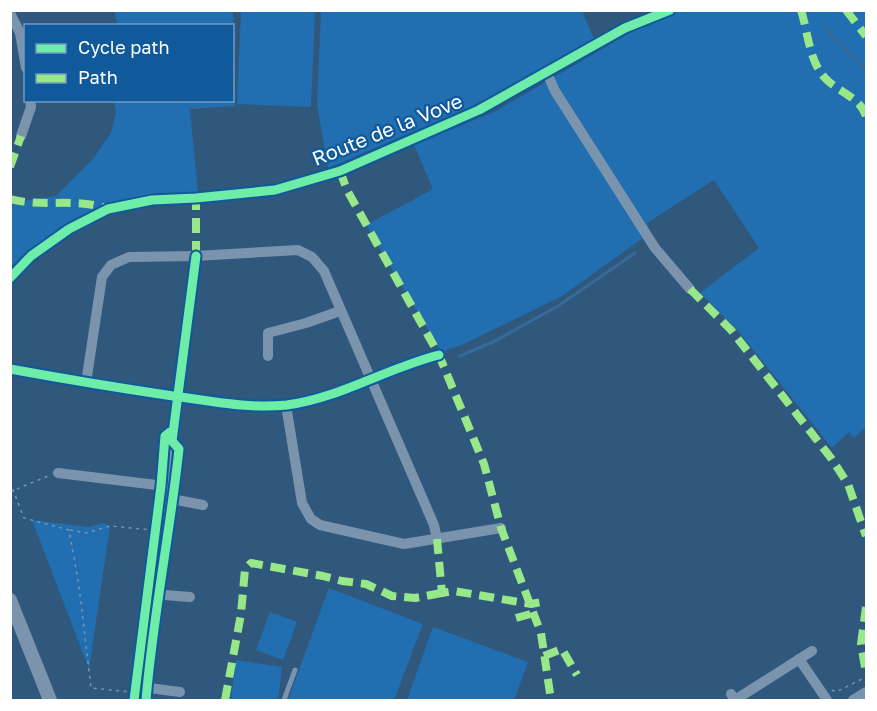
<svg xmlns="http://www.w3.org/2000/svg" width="877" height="711" viewBox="0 0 877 711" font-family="'Golos Text',sans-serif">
	<rect width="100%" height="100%" fill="#30587c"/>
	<g fill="#216eb0">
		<path d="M 114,11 L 233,11 L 235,106 L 190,109 L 198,194 L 142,197 L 111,203 L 61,230 L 11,266 L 10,203 L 56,196 L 93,159 L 111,133 L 116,112 L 114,101 L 232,100 L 232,26 L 118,25 Z"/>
		<path d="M 241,11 L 315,11 L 311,107 L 237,104 Z"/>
		<path d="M 321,11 L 582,11 L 594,39 L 478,104 L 328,168 L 317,104 Z"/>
		<path d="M 680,11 L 866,11 L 866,427 L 854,438 L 849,432 L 832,448 L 738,331 L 700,293 L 759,248 L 714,180 L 647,223 L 650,233 L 562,296 L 462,345 L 441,352 L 366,225 L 433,189 L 414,145 L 496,111 L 638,28 Z"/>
		<path d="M 32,520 L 88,527 L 104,523 L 110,526 L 89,669 Z"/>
		<path d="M 329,588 L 423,624 L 394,700 L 288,700 Z"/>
		<path d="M 270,612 L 297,622 L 283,660 L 256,650 Z"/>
		<path d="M 433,627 L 528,662 L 514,700 L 407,700 Z"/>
		<path d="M 236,660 L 282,667 L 278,700 L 231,700 Z"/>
	</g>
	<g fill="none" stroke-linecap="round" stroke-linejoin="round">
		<g stroke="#376a98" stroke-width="3">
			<path d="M 824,28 L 866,70"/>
			<path d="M 460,356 L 495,341 L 558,306 L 635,253"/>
		</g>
		<g stroke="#7b94ad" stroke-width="1.5" stroke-dasharray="3 4.5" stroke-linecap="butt">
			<path d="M 10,482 L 24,518 L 69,530 L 79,586 L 91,688 L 131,692"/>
			<path d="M 10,492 L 48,476"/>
			<path d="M 70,530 L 86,533 L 110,526 L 153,530"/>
			<path d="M 832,690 L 836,692 L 866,677"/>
		</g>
		<path stroke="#7b94ad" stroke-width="5" d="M 284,700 L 295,670"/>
		<g stroke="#7b94ad" stroke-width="10">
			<path d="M 10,13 L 20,33 L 26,68"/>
			<path d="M 547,73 L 555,91 L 655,248 L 690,289"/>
			<path d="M 21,136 L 31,107 L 30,100"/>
			<path d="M 10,278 L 31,256 L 69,229 L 108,209 L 152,200 L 196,198 L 275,190 L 340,171 L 479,110 L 625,28 L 670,10"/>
			<path d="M 268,356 L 268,333 L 306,323 L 340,311"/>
			<path d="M 10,369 C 65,379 119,388 173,396 C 211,401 248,409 287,405 C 340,398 387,368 439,355"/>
			<path d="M 86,383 L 102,277 L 111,265 L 129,257 L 196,256 L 298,250 L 312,257 L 324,271 L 434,525 L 437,539"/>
			<path d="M 286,405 L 302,503 L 311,519 L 320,525 L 404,544 L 501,528"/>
			<path d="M 58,473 L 165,486"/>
			<path d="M 167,498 L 203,505"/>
			<path d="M 152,594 L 190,597"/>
			<path d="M 799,659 L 827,700"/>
			<path d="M 141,687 L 180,692"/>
			<path d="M 731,694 L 735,700 L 812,651"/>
			<path d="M 140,700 L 142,671 L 167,498 L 165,486 L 196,256"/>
			<path d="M 853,700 L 866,692"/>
		</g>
		<path stroke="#7b94ad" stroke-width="14" d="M 10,600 L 50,700"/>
		<g stroke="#98e88a" stroke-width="8" stroke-dasharray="15 8" stroke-linecap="butt">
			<path d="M 801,10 C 808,32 809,61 825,78 C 838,92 860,97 866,116"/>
			<path d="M 846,10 L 866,36"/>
			<path d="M 10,167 L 21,136"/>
			<path d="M 340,171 L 347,190 L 439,355 L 484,464 L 501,528 L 541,633 L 551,700"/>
			<path d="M 10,199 C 42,208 77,197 108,209"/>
			<path d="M 196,256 L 196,198"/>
			<path d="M 690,289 L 731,330 L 831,458 L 848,484 L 866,536"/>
			<path d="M 437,539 L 442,593 L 454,591 L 531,604 L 547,601"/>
			<path d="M 866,607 L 861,644 L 866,673"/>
			<path d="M 516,618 L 534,613"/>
			<path d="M 544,656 L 562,649 L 577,675"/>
			<path d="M 225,700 L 241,614 L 245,569 L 251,563 L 323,576 L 342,581 L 366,584 L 392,596 L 415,598 L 442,593"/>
		</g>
		<g stroke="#10599b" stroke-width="13">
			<g id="cycleway">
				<path d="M 10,278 L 31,256 L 69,229 L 108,209 L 152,200 L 196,198 L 275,190 L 340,171 L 479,110 L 625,28 L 670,10"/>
				<path d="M 10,369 C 65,379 119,388 173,396 C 211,401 248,409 287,405 C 340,398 387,368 439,355"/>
				<path d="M 134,700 L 161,486 L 165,436 L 170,432"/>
				<path d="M 146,700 C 153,616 170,533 179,449 L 172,441 L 196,256"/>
			</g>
		</g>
		<use href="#cycleway" stroke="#6deda7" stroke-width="9"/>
	</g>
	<g text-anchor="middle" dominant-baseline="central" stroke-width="4.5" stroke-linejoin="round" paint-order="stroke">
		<g font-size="20" fill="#fff" stroke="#10599b">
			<text transform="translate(387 129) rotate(-22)">Route de la Vove</text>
		</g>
	</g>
	<rect width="877" height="711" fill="none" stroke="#ffffff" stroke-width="24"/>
	<rect x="24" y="24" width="210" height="78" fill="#10599b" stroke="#709bc3" stroke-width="1.5"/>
	<rect x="36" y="44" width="30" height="9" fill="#6deda7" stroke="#709bc3" stroke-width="1.5"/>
	<text x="78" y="54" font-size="18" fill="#ffffff">Cycle path</text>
	<rect x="36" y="74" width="30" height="9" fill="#98e88a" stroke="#709bc3" stroke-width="1.5"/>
	<text x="78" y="84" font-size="18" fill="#ffffff">Path</text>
</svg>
